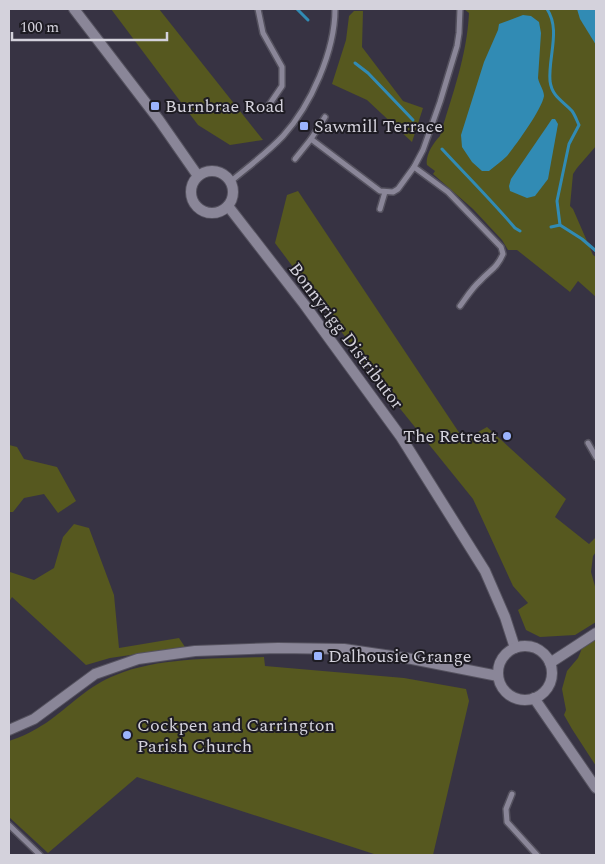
<svg xmlns="http://www.w3.org/2000/svg" width="605" height="864" viewBox="0 0 605 864" font-family="Spectral,serif">
	<rect width="100%" height="100%" fill="#373343"/>
	<g fill="#56581f">
		<path d="M 111,9 L 159,9 L 263,140 L 230,145 L 198,125 Z"/>
		<path d="M 464,9 L 596,9 L 596,146 L 577,168 L 573,174 L 570,206 L 573,209 L 593,255 L 596,257 L 596,297 L 578,281 L 570,292 L 517,250 L 508,250 L 502,240 L 473,209 L 433,174 L 435,171 L 427,165 C 425,156 433,143 440,136 C 452,95 467,56 469,13 Z"/>
		<path d="M 354,11 L 363,11 L 362,47 L 403,101 L 423,108 L 412,142 L 367,100 L 332,84 L 346,40 L 349,16 Z"/>
		<path d="M 298,191 L 464,440 L 487,427 L 566,499 L 555,517 L 589,544 L 596,537 L 596,552 L 593,556 L 591,572 L 596,590 L 596,622 L 575,635 L 540,637 L 526,630 L 518,610 L 528,603 L 513,586 L 473,499 L 385,390 L 275,243 L 287,195 Z"/>
		<path d="M 9,445 L 17,447 L 24,459 L 57,467 L 76,501 L 58,513 L 44,494 L 24,498 L 13,512 L 9,512 Z"/>
		<path d="M 74,524 L 89,528 L 114,595 L 119,648 L 179,638 L 185,647 L 110,658 L 86,665 L 12,597 L 9,602 L 9,569 L 10,572 L 34,580 L 54,568 L 63,537 Z"/>
		<path d="M 596,638 L 596,766 L 572,729 L 564,715 L 566,710 L 562,689 L 567,671 L 578,658 L 583,646 Z"/>
		<path d="M 264,657 L 265,666 L 404,678 L 466,689 L 469,701 L 433,855 L 377,855 L 137,777 L 48,853 L 9,817 L 9,741 C 22,737 35,730 46,723 C 69,707 89,685 116,675 C 159,657 217,659 264,657 Z"/>
	</g>
	<g fill="#318bb4">
		<path d="M 577,9 L 596,9 L 596,45 L 580,19 Z"/>
		<path d="M 523,15 L 531,16 L 539,22 L 541,33 L 538,78 C 539,84 544,90 544,96 C 542,109 516,145 507,156 C 502,161 495,166 489,171 L 482,171 L 472,162 L 462,147 L 461,135 L 484,62 L 498,30 L 499,24 Z"/>
		<path d="M 552,119 L 555,119 L 558,124 L 548,179 L 535,196 L 527,198 L 510,191 L 509,186 L 511,179 Z"/>
	</g>
	<g fill="none" stroke-linecap="round" stroke-linejoin="round">
		<g stroke="#318bb4" stroke-width="3">
			<path d="M 297,9 L 308,20"/>
			<path d="M 547,9 C 561,30 548,57 550,81 C 552,97 563,101 572,111 C 575,115 577,121 579,125 L 569,144 L 557,201 L 560,225 L 582,239 L 596,251"/>
			<path d="M 355,63 L 368,73 L 413,120"/>
			<path d="M 442,149 C 467,176 492,201 515,228 L 520,231"/>
			<path d="M 551,227 L 560,225"/>
		</g>
		<g stroke="#55525f" stroke-width="8">
			<g id="street">
				<path d="M 258,9 L 263,33 L 282,67 L 282,86 L 269,105"/>
				<path d="M 311,139 L 380,191 L 393,192 L 398,189 L 414,167 L 423,150 L 440,102 L 457,46 L 459,33 L 460,9"/>
				<path d="M 295,159 L 311,139 L 325,117"/>
				<path d="M 414,167 L 448,192 L 501,247 L 503,254 C 497,268 490,270 480,281 C 472,288 466,298 460,306"/>
				<path d="M 230,182 C 248,167 267,153 283,136 C 311,105 335,51 335,9"/>
				<path d="M 380,209 L 385,192"/>
				<path d="M 588,443 L 596,457"/>
				<path d="M 512,794 L 506,809 L 507,822 L 537,855"/>
				<path d="M 9,825 L 40,855"/>
			</g>
		</g>
		<g stroke="#55525f" stroke-width="12">
			<g id="secondary">
				<path d="M 74,9 L 159,120 L 198,176"/>
				<circle cx="212" cy="192" r="21"/>
				<path d="M 228,206 L 304,304 L 401,437 L 485,571 L 505,617 L 515,648"/>
				<circle cx="525" cy="673" r="27"/>
				<path d="M 550,663 L 596,633"/>
				<path d="M 534,698 L 596,788"/>
				<path d="M 9,730 L 34,719 L 95,674 L 138,659 L 195,651 L 278,648 L 344,649 L 412,659 L 498,676"/>
			</g>
		</g>
		<use href="#street" stroke="#8a8698" stroke-width="5"/>
		<use href="#secondary" stroke="#8a8698" stroke-width="10"/>
	</g>
	<g fill="#9bb4fd" stroke="#1e1c23" stroke-width="2">
		<rect x="150" y="101" width="10" height="10" rx="2.5"/>
		<rect x="299" y="121" width="10" height="10" rx="2.5"/>
		<circle cx="507" cy="436" r="5"/>
		<rect x="313" y="651" width="10" height="10" rx="2.5"/>
		<circle cx="127" cy="735" r="5"/>
	</g>
	<g text-anchor="middle" dominant-baseline="central" stroke-width="4" stroke-linejoin="round" paint-order="stroke">
		<g font-size="18" fill="#d4d2dc" stroke="#1e1c23" text-anchor="start">
			<text x="165" y="106">Burnbrae Road</text>
			<text x="314" y="126">Sawmill Terrace</text>
			<text x="497" y="436" text-anchor="end">The Retreat</text>
			<text x="328" y="656">Dalhousie Grange</text>
			<text x="137" y="725">Cockpen and Carrington<tspan x="137" dy="21">Parish Church</tspan></text>
		</g>
		<g font-size="18" fill="#d4d2dc" stroke="#1e1c23">
			<text transform="translate(346 336) rotate(53)">Bonnyrigg Distributor</text>
		</g>
	</g>
	<rect width="605" height="864" fill="none" stroke="#d4d2dc" stroke-width="20"/>
	<path d="M12 32v8h155v-8" fill="none" stroke="#d4d2dc" stroke-width="2.5"/>
	<text x="20" y="32" font-size="15" fill="#d4d2dc" stroke="#1e1c23" stroke-width="4" paint-order="stroke">100 m</text>
</svg>
